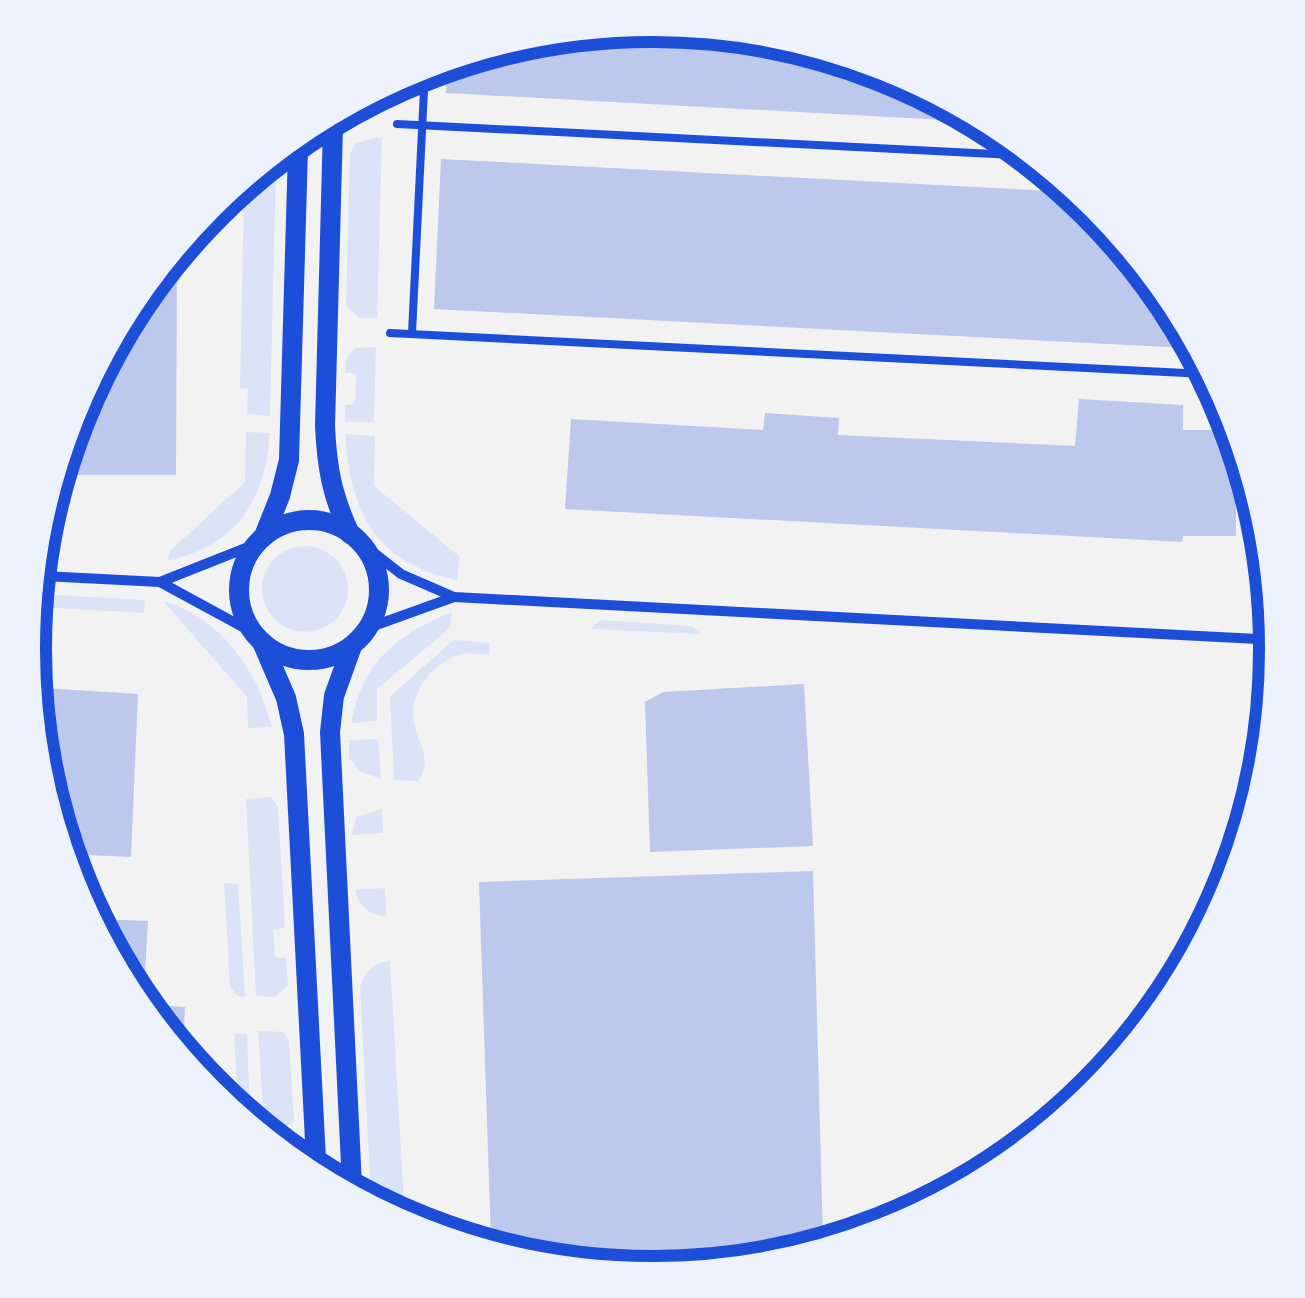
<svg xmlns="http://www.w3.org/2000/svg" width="1305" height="1298" viewBox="0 0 1305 1298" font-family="Roboto,sans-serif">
	<rect width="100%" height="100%" fill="#f2f2f2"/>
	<g fill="#dbe4f7">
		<path d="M 372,138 L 382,138 L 377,318 L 359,318 L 346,306 L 350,154 L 355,144 Z"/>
		<path d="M 276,164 L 270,416 L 247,414 L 248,389 L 240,388 L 244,190 L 244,186 Z"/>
		<path d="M 376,347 L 374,422 L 345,422 L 345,405 L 355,404 L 356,373 L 345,373 L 346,359 L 355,348 Z"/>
		<path d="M 246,432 L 270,433 C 265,502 236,546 167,561 L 170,551 L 245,482 Z"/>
		<path d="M 345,434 L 375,436 L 374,486 L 460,557 L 457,580 C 375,563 350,512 345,434 Z"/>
		<circle cx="305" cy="589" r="43"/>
		<path d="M 39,594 L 145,600 L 144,613 L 37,607 Z"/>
		<path d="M 163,601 C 221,617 257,670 272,727 L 248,728 L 247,697 Z"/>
		<path d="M 452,612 L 450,628 L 377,689 L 377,721 L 351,723 C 363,661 396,635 452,612 Z"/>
		<path d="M 601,620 L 691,626 L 701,634 L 590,629 Z"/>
		<path d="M 454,640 L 490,643 L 489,655 C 479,654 467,652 458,655 C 432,665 409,692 414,722 C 417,744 434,758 418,781 L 394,780 L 390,696 Z"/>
		<path d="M 378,739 L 381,779 L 361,772 L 349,758 L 349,740 Z"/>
		<path d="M 271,797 L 278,807 L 285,928 L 273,930 L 275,957 L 286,958 L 288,985 L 275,997 L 256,996 L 246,799 Z"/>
		<path d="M 382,809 L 383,833 L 352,835 L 356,817 Z"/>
		<path d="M 224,883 L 238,884 L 245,997 L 237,996 L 230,986 Z"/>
		<path d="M 385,888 L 386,916 C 370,916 358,906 355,890 Z"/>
		<path d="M 390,961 L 405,1220 L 371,1197 L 360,987 C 365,971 374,962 390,961 Z"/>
		<path d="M 258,1031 L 284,1032 L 289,1041 L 294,1120 L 279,1132 L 264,1125 Z"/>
		<path d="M 234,1034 L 247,1034 L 250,1116 L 238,1108 Z"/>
	</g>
	<g fill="#bdc9ec">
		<path d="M 653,25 L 892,73 L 963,121 L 446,93 L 447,66 Z"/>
		<path d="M 441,159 L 1070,192 L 1094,208 L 1187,348 L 434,309 Z"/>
		<path d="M 177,259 L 176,475 L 63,475 L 76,410 Z"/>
		<path d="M 1079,399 L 1183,405 L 1183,430 L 1233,430 L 1236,445 L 1236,536 L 1183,536 L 1182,542 L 565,509 L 571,419 L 763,430 L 765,413 L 839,418 L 838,435 L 1075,446 Z"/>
		<path d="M 804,684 L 813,846 L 650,852 L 645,702 L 663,692 Z"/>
		<path d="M 44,688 L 138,694 L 131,857 L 69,854 L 42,718 Z"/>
		<path d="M 813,871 L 823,1239 L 652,1273 L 491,1241 L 479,882 Z"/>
		<path d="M 97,919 L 148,921 L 144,990 L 116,948 Z"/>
		<path d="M 154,1005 L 185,1007 L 183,1049 Z"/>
	</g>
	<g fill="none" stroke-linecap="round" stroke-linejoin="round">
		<g stroke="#1d4ed8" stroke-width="8">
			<path d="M 397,124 L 1014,155"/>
			<path d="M 390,333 L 1205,374"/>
			<path d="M 412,333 L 425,70"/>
		</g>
		<g stroke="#1d4ed8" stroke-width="10">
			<path d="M 360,542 L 401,574 L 454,597 L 1275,640"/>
			<path d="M 43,576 L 160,582 L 254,633"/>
			<path d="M 160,582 L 256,544"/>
			<path d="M 368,628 L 454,597"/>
		</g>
		<g stroke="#1d4ed8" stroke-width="20">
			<path d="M 333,126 L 325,426 C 327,469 332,495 350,534"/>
			<circle cx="309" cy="590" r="70"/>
			<path d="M 264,536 L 280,496 L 289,460 L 298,150"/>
			<path d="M 262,642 L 286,698 L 294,734 L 316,1160"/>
			<path d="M 352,646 L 334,696 L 330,732 L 352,1185"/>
		</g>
	</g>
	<path d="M0 0H1305V1298H0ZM652 42H653A606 606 0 0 1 1259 648V650A606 606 0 0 1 653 1256H652A606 606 0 0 1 46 650V648A606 606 0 0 1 652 42Z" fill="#edf1fc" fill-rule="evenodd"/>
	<path fill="none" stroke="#1d4ed8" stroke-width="12" d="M652 42H653A606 606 0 0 1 1259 648V650A606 606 0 0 1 653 1256H652A606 606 0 0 1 46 650V648A606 606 0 0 1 652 42Z"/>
</svg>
